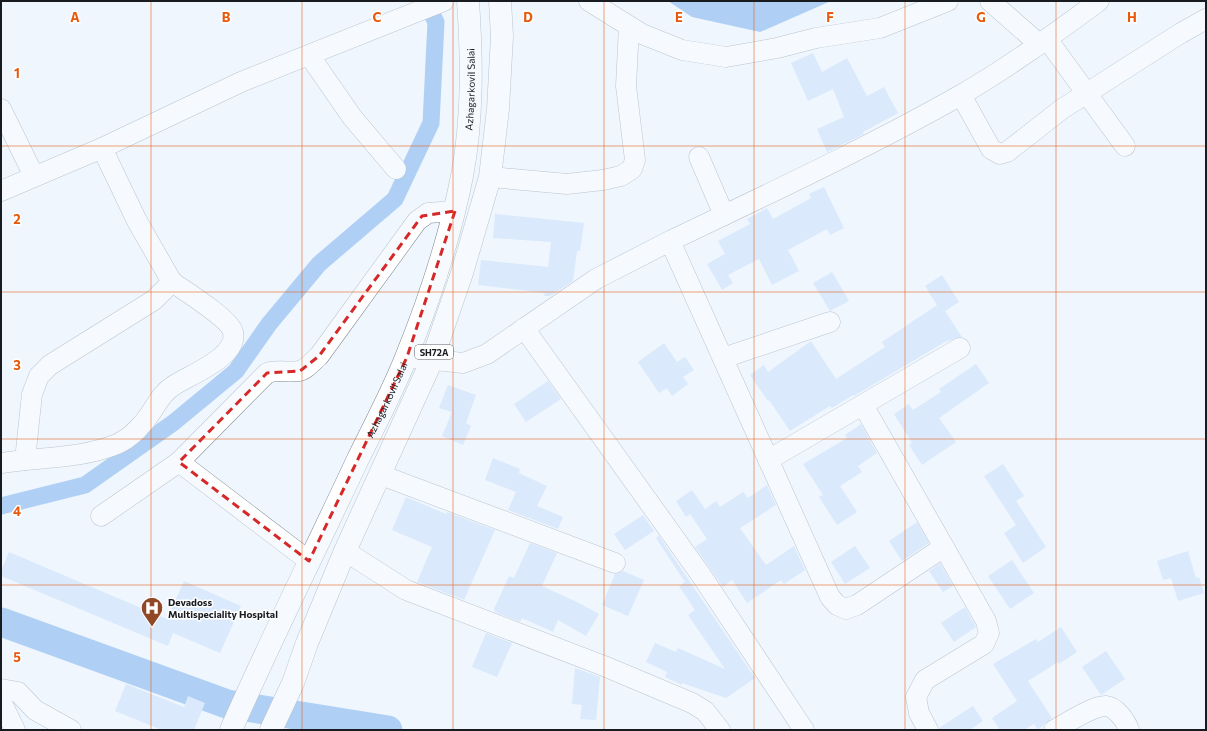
<svg xmlns="http://www.w3.org/2000/svg" width="1207" height="731" viewBox="0 0 1207 731" font-family="Commissioner,sans-serif">
	<rect width="100%" height="100%" fill="#eff6fe"/>
	<path fill="#62a1ea" d="M 668,1 L 831,1 L 760,32 L 692,17 Z"/>
	<g fill="none" stroke-linecap="round" stroke-linejoin="round">
		<path stroke="#62a1ea" stroke-width="17" d="M 1,506 L 85,485 L 173,423 L 236,371 L 269,324 L 319,264 L 395,199 L 431,123 L 436,22 L 425,1"/>
		<path stroke="#62a1ea" stroke-width="29" d="M 1,622 L 227,704 L 388,730"/>
	</g>
	<g fill="#c1daf9">
		<path d="M 813,53 L 822,72 L 847,58 L 867,96 L 884,87 L 898,113 L 863,132 L 864,134 L 827,152 L 817,129 L 844,117 L 833,89 L 808,101 L 791,63 Z"/>
		<path d="M 824,187 L 844,228 L 830,235 L 827,229 L 788,250 L 799,271 L 772,285 L 759,259 L 728,275 L 733,283 L 722,290 L 707,264 L 725,254 L 718,241 L 750,224 L 747,219 L 767,208 L 773,219 L 811,198 L 809,194 Z"/>
		<path d="M 495,214 L 584,223 L 580,251 L 577,251 L 573,281 L 550,296 L 544,296 L 545,293 L 478,285 L 481,260 L 548,267 L 551,242 L 493,238 Z"/>
		<path d="M 832,272 L 849,301 L 830,311 L 813,283 Z"/>
		<path d="M 942,275 L 959,302 L 945,311 L 962,337 L 945,342 L 854,396 L 853,395 L 832,408 L 830,406 L 790,431 L 769,400 L 768,401 L 750,375 L 764,365 L 768,372 L 811,341 L 836,379 L 885,347 L 882,342 L 937,305 L 925,286 Z"/>
		<path d="M 664,343 L 677,362 L 685,357 L 694,370 L 683,377 L 688,384 L 672,396 L 667,388 L 659,393 L 638,362 Z"/>
		<path d="M 976,364 L 989,383 L 939,418 L 956,442 L 922,465 L 909,445 L 912,443 L 894,414 L 909,404 L 913,410 L 941,392 L 939,389 Z"/>
		<path d="M 548,381 L 561,399 L 526,422 L 514,404 Z"/>
		<path d="M 448,385 L 476,395 L 466,423 L 471,426 L 463,445 L 442,436 L 452,412 L 439,408 Z"/>
		<path d="M 861,424 L 877,453 L 858,466 L 862,472 L 840,486 L 857,512 L 837,525 L 819,497 L 823,495 L 803,464 L 847,438 L 845,435 Z"/>
		<path d="M 493,458 L 520,469 L 519,473 L 547,486 L 537,506 L 563,517 L 558,529 L 508,510 L 516,492 L 485,480 Z"/>
		<path d="M 1003,464 L 1024,496 L 1016,501 L 1046,547 L 1023,563 L 1004,533 L 1016,525 L 984,476 Z"/>
		<path d="M 767,485 L 776,505 L 740,528 L 766,565 L 794,546 L 805,570 L 784,584 L 781,580 L 747,603 L 732,580 L 723,587 L 695,547 L 707,539 L 690,514 L 686,517 L 676,501 L 692,490 L 705,509 L 716,501 L 720,507 L 743,492 L 748,498 Z"/>
		<path d="M 406,497 L 446,514 L 447,512 L 495,530 L 464,600 L 417,582 L 432,547 L 392,530 Z"/>
		<path d="M 643,515 L 654,531 L 625,550 L 614,534 Z"/>
		<path d="M 917,522 L 929,543 L 902,561 L 889,541 Z"/>
		<path d="M 659,536 L 755,678 L 726,698 L 682,683 L 682,685 L 665,677 L 667,672 L 646,662 L 655,643 L 676,652 L 678,648 L 725,669 L 688,615 L 695,610 L 679,586 L 685,582 L 656,538 Z"/>
		<path d="M 530,543 L 557,553 L 542,586 L 579,603 L 599,614 L 586,636 L 558,620 L 553,632 L 522,618 L 520,622 L 495,612 L 494,609 L 509,576 L 514,578 Z"/>
		<path d="M 855,546 L 870,568 L 845,584 L 831,562 Z"/>
		<path d="M 1188,551 L 1196,578 L 1199,577 L 1204,593 L 1178,601 L 1171,578 L 1163,580 L 1157,561 Z"/>
		<path d="M 9,552 L 167,619 L 184,581 L 241,606 L 220,653 L 173,633 L 168,646 L 1,576 L 1,571 Z"/>
		<path d="M 1012,560 L 1034,593 L 1010,609 L 988,576 Z"/>
		<path d="M 940,563 L 953,586 L 943,592 L 929,571 Z"/>
		<path d="M 623,571 L 644,580 L 628,616 L 602,605 L 615,574 Z"/>
		<path d="M 965,607 L 976,627 L 954,642 L 941,623 Z"/>
		<path d="M 1061,627 L 1077,652 L 1059,664 L 1058,662 L 1028,681 L 1052,718 L 1038,730 L 1034,724 L 1024,730 L 1000,730 L 992,718 L 1017,701 L 993,664 L 1036,639 L 1038,642 Z"/>
		<path d="M 486,633 L 512,643 L 497,677 L 472,667 Z"/>
		<path d="M 1106,651 L 1125,679 L 1101,695 L 1082,667 Z"/>
		<path d="M 575,668 L 600,677 L 596,720 L 580,719 L 582,705 L 572,704 Z"/>
		<path d="M 126,684 L 184,707 L 188,696 L 205,703 L 194,730 L 162,730 L 115,711 Z"/>
		<path d="M 973,706 L 983,721 L 970,730 L 939,730 L 939,728 Z"/>
	</g>
	<g fill="none" stroke-linecap="round" stroke-linejoin="round">
		<g stroke="#7d8894" stroke-width="21">
			<g id="minor">
				<path d="M 589,1 L 642,34 L 682,50 L 726,57 L 777,48 L 816,38 L 880,28 L 948,1"/>
				<path d="M 990,1 L 1039,44"/>
				<path d="M 1047,39 L 1125,146"/>
				<path d="M 309,55 L 352,117 L 396,169"/>
				<path d="M 961,95 L 991,149 L 1000,154 L 1007,152 L 1062,109 L 1181,33 L 1206,19"/>
				<path d="M 1,109 L 34,176"/>
				<path d="M 699,157 L 724,215"/>
				<path d="M 490,177 L 567,184 L 603,180 L 621,176 L 632,169 L 635,160 L 626,86 L 629,26"/>
				<path d="M 1,191 L 102,148 L 241,82 L 444,1"/>
				<path d="M 670,241 C 768,194 865,149 959,96 C 1008,68 1054,34 1099,1"/>
				<path d="M 524,328 L 701,575 L 804,730"/>
				<path d="M 407,357 L 463,363 L 487,354 L 596,279 L 670,241 L 830,597 L 837,605 L 846,609 L 857,605 L 944,547"/>
				<path d="M 723,358 L 830,322"/>
				<path d="M 863,405 L 986,621 L 989,633 L 984,644 L 925,680 L 916,697 L 919,713 L 928,730"/>
				<path d="M 25,460 C 56,457 88,456 117,444 C 131,438 144,424 152,411 C 158,402 163,392 173,386 C 189,375 239,357 233,332 C 230,319 185,291 172,282"/>
				<path d="M 768,460 L 960,348"/>
				<path d="M 179,462 L 309,561"/>
				<path d="M 1,463 L 25,460 L 32,394 L 39,376 L 50,365 L 154,300 L 172,282 L 137,221 L 102,148"/>
				<path d="M 381,475 L 615,563"/>
				<path d="M 101,516 L 179,462 L 267,373 C 278,369 287,373 299,371 C 306,370 313,361 319,356 L 417,221 L 428,213 L 455,211"/>
				<path d="M 345,551 L 406,590 L 604,666 L 692,703 L 705,711 L 720,730"/>
				<path d="M 1,689 L 18,692 L 35,710 L 71,730"/>
				<path d="M 1,701 L 15,730"/>
				<path d="M 1054,730 C 1065,724 1094,705 1106,706 C 1116,707 1126,721 1129,730"/>
			</g>
		</g>
		<g stroke="#7d8894" stroke-width="23">
			<g id="major">
				<path id="s1" d="M 231,730 C 271,639 315,551 357,461 C 374,426 393,391 407,355 C 430,298 450,237 462,176 C 473,118 472,59 468,1"/>
				<path d="M 271,730 L 293,683 L 307,643 L 345,551 L 432,360 L 462,273 L 490,177 L 498,109 L 502,36 L 500,1"/>
			</g>
		</g>
		<use href="#minor" stroke="#fff" stroke-width="20"/>
		<use href="#major" stroke="#fff" stroke-width="22"/>
	</g>
	<path d="M0 0H1207V731H0ZM 455,211 L 407,357 L 309,561 L 179,462 L 267,373 L 300,371 L 319,356 L 422,216 Z" fill="#eff6fe" fill-opacity=".55" fill-rule="evenodd"/>
	<path fill="none" stroke="#d62828" stroke-width="3" stroke-dasharray="8 5" stroke-linejoin="round" d="M 455,211 L 407,357 L 309,561 L 179,462 L 267,373 L 300,371 L 319,356 L 422,216 Z"/>
	<path fill="none" stroke="#e8590c" stroke-width="1" stroke-opacity="0.55" d="M 151,1 L 151,730M 302,1 L 302,730M 453,1 L 453,730M 604,1 L 604,730M 754,1 L 754,730M 905,1 L 905,730M 1056,1 L 1056,730M 1,146 L 1206,146M 1,292 L 1206,292M 1,439 L 1206,439M 1,585 L 1206,585"/>
	<defs>
		<g id="hospital-pin" transform="scale(1.15)"><path d="M0 17L-7.5 6A9.5 9.5 0 1 1 7.5 6Z" fill="#904826" stroke="#fff"/><path d="M-5-5h3v3.5h4V-5h3V5h-3V1.5h-4V5h-3Z" fill="#fff"/></g>
	</defs>
	<g fill-rule="evenodd">
		<use href="#hospital-pin" x="152" y="608"/>
	</g>
	<g text-anchor="middle" dominant-baseline="central" stroke-width="3" stroke-linejoin="round" paint-order="stroke">
		<rect fill="#fff" stroke="#5d6064" stroke-width="1" x="415" y="345" width="38" height="14" rx="3"/>
		<g font-size="9" font-weight="bold" fill="#181c21">
			<text x="434" y="352">SH72A</text>
		</g>
		<g font-size="10" fill="#181c21" stroke="#fff">
			<text stroke="none"><textPath href="#s1" startOffset="689">Azhagarkovil Salai</textPath></text>
			<text stroke="none"><textPath href="#s1" startOffset="365">Azhagarkovil Salai</textPath></text>
		</g>
		<g font-size="10" font-weight="bold" fill="#181c21" stroke="#fff" text-anchor="start">
			<text x="168" y="602">Devadoss<tspan x="168" dy="12">Multispeciality Hospital</tspan></text>
		</g>
	</g>
	<g font-size="13" text-anchor="middle" font-weight="bold" fill="#e8590c" stroke="#fff" stroke-width="3" stroke-linejoin="round" paint-order="stroke">
		<text x="75" y="22">A</text>
		<text x="226" y="22">B</text>
		<text x="377" y="22">C</text>
		<text x="528" y="22">D</text>
		<text x="679" y="22">E</text>
		<text x="830" y="22">F</text>
		<text x="981" y="22">G</text>
		<text x="1132" y="22">H</text>
		<text x="17" y="78">1</text>
		<text x="17" y="224">2</text>
		<text x="17" y="370">3</text>
		<text x="17" y="516">4</text>
		<text x="17" y="662">5</text>
	</g>
	<rect width="1207" height="731" fill="none" stroke="#181c21" stroke-width="4"/>
</svg>
